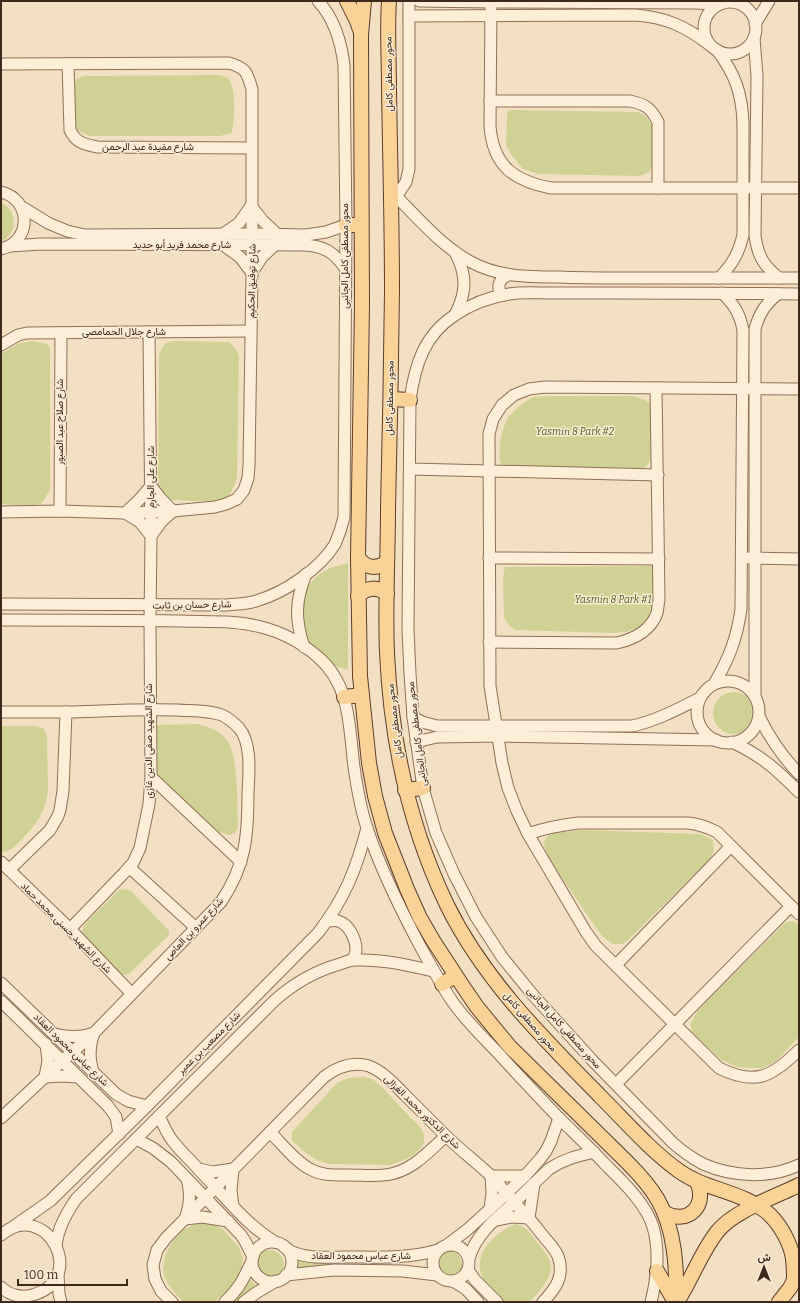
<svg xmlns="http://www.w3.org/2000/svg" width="800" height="1303" viewBox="0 0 800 1303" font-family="Bitter,Vazirmatn,serif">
	<rect width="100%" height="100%" fill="#f3e0c2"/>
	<g fill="#d0d295">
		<path d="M 220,75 C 222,76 225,76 226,77 C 238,84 234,121 232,133 L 220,136 L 89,136 L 77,130 L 75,122 L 75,83 L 77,79 L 83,76 Z"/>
		<path d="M 509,110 L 638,112 L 646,116 L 652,125 L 653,166 L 649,172 L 640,176 L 539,174 L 523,169 L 513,157 L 506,146 L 507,114 Z"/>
		<path d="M 1,202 C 18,211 18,233 1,242 Z"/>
		<path d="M 32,341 L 47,344 L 50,348 L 50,490 L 42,503 L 34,506 L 1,504 L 1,354 L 19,343 Z"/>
		<path d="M 174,341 L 228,342 C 235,346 237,350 239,357 L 237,477 C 234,485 232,495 224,499 C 213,503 182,500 170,500 L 160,492 L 158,486 L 159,355 C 163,346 164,342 174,341 Z"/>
		<path d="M 551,396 L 633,396 L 643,399 L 650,403 L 652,410 L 651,459 L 646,467 L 641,468 L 509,467 L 503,466 L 499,459 L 500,443 L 503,429 L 508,417 L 518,407 L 533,397 Z"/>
		<path d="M 348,563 L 348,670 L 338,667 L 324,661 L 303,639 L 301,604 L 307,587 L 318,575 L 330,568 Z"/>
		<path d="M 655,566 L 655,602 L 647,622 L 635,629 L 626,632 L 614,633 L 515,630 L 507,623 L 504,617 L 503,577 L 505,567 Z"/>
		<circle cx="734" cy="713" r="21"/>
		<path d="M 198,724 C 209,727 219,730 227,740 C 239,757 237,806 238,828 L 235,833 L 229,835 L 219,832 L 159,778 L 154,773 L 152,727 L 157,725 Z"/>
		<path d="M 1,726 L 36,726 L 44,729 L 47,737 L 48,789 C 47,810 35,827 20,841 C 14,847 10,852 1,852 Z"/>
		<path d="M 582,830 L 701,834 L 713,840 L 714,851 L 710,859 L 628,940 L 622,944 L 613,944 L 601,935 L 549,859 L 543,842 L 551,833 Z"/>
		<path d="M 123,889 L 131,891 L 169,931 L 169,935 L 129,974 L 124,975 L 120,973 L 83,937 L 82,930 L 85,924 L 119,890 Z"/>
		<path d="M 792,921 L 799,924 L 799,1037 L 776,1061 L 763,1068 L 751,1068 L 737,1067 L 722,1060 L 707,1047 L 692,1032 L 690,1024 L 699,1009 L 785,923 Z"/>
		<path d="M 365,1077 L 374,1080 C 386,1091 396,1102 407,1114 C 411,1119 420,1125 423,1132 C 430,1151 405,1160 390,1165 L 330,1164 C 314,1162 304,1151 292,1141 L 292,1132 L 337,1083 L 348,1078 Z"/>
		<path d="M 199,1222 L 213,1224 L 224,1230 L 240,1249 L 243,1260 L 241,1270 L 236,1280 L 227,1292 L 214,1302 L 183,1302 C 178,1296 169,1287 166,1280 C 159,1267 167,1248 176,1237 C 181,1230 191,1226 199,1222 Z"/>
		<path d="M 515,1224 C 525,1226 530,1232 536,1241 C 551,1259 557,1267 542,1288 C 538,1293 534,1298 529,1302 L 504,1302 C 480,1285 469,1260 494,1238 C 500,1232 506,1228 515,1224 Z"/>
		<circle cx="269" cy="1265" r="15"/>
		<circle cx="448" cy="1265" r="14"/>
		<path d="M 294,1259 L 332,1264 L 293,1271 Z"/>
		<path d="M 250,1279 L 257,1287 L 237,1302 L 235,1302 L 232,1299 Z"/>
	</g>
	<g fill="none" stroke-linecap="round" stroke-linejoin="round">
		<g stroke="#8f7057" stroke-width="13">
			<g id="minor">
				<path d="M 419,1 L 491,2 L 694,3 L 721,4"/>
				<path d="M 491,1 L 490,126 C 493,166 514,181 551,188 L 799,188"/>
				<circle cx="730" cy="28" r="26"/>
				<path d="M 409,16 L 635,15 C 666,17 687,27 711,46"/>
				<path d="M 755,24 L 769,1"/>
				<path d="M 754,38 L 757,76 L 755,236 C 758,256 763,265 779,278"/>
				<path d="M 717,50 C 735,74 742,93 743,123 L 743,235 C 739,253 732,265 719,278"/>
				<path d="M 1,64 L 229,63 C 246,68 247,72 252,89 L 252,273 L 249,466 L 248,478 L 244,490 L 237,499 L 226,504 L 215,507 L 173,511 L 125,513 L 60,511 L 1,512"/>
				<path d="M 68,64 L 70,130 C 76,143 84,144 97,147 L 251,148"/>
				<path d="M 490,101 L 630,101 C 645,104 651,108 658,122 L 658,188"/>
				<path d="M 1,192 C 32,199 32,242 1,249"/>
				<path d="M 392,192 C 416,216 441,246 471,262 C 498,277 529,277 559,277 C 581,278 602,278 623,278 C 682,278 740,278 799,278"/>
				<path d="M 392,203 L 406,182 L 409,169 L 409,1"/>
				<path d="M 22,207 L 48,223 L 67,231 L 85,235 L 252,234 L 306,235 L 326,232 L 346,225"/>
				<path d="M 223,234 L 239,223 L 251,206 L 263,221 L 277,234"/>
				<path d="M 223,245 L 240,257 L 252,273"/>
				<path d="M 10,246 L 41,244 L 304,245 C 324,246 334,252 345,268"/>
				<path d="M 455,252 C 467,275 467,292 455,315"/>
				<path d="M 253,271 L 262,257 L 276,244"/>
				<path d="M 799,294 C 736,293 674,293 611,293 C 590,293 569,293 548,293 C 535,293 521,292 509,294 C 490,297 471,304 455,315 C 424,335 415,365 410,400 L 408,629 L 410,674 L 413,717 L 423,788 L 436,833 L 454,874 L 476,917 L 502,957 L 533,995 L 592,1060 L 673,1143 C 682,1151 692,1158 703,1164 C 733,1177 769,1179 799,1165"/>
				<path d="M 502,295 C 496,287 499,278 509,275"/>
				<path d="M 1,345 L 18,335 L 27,333 L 251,331"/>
				<path d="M 799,389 L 545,387 L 529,389 L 514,395 L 502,405 L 493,419 L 489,434 L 490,686 L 502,763 L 508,788 L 517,811 L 528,834 L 586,932 L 596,946 L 719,1068 C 755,1086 772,1077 799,1050"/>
				<path d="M 410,469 L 658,475"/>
				<path d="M 151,486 L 161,499 L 173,511 L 161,522 L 151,536 L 140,522 L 125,513 L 139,500 Z"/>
				<path d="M 60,511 L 61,333"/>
				<path d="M 489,558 L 659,559"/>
				<path d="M 748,558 L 799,559"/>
				<path d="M 1,604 L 228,605 C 237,604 247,604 256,601 C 284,593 320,569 335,544 C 339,535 342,526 344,517 L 346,225 L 344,65 C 341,41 334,18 318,1"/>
				<path d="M 1,620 C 61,620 120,620 180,621 C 207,622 235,620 261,627 C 281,632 302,643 318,657 C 351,685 349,728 354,767 C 357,788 361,811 368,831 C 381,870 400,908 419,944 C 430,964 440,983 452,1001 C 465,1020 482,1036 499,1054 C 518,1075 538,1096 558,1117 C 573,1132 589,1147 604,1163 C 621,1180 646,1203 653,1227 C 660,1251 657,1278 651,1302"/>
				<path d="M 489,642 L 617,643 C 634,639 651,630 657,613 C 658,609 658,604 659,600 L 656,388"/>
				<path d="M 304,647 C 295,620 295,601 306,574"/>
				<circle cx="728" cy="712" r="31"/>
				<path d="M 714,684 C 729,659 737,638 741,609 L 743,330 C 740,314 734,304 722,293"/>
				<path d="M 755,697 L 755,329 C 759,314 765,304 778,294"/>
				<path d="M 1,712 C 23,712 45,712 68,712 C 104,711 140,709 177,710 C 191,711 208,710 222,715 C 228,718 234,723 239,728 C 252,743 249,774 248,793 C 248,835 246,865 221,902 L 94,1033 L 62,1061 L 1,1118"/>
				<path d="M 759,716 C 770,739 781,755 799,774"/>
				<path d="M 413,717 L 422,722 L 437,726 L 632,726 C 656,721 678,709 700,698"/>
				<path d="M 416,742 L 437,737 L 497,736 L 716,740"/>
				<path d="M 732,742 C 762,756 776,769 799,792"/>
				<path d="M 151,777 L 241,862"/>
				<path d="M 528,834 C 545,828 561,825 578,823 L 688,823 C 699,824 707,827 717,832 L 799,914"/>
				<path d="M 1,862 L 70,929 L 131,993"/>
				<path d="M 129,867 L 196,928"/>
				<path d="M 9,870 L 50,830 L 58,816 L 60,810 L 63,791 L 66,712"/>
				<path d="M 328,921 C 331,921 335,920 338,921 C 349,924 356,939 356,950 C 356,953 354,957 353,959"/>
				<path d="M 70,929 L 124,873 L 133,863 L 140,848 L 149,804 L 151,777 L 150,621 L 151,536 L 149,332"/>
				<path d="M 616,965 L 731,846"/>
				<path d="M 1,983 L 116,1094 L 128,1101 L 147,1106"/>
				<path d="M 1,1001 L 108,1106 L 116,1117 L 119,1134"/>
				<path d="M 54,1034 C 67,1037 79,1038 91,1034"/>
				<path d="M 46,1044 L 48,1061 L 45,1077 L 62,1076 L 78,1077"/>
				<path d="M 93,1072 C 89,1058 89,1047 94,1033"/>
				<path d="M 616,1084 L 791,906"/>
				<path d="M 159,1116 C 164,1126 168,1137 176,1145 C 183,1154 192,1161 199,1170 C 224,1195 245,1224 275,1242"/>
				<path d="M 270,1132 C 282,1144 295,1161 310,1169 C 322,1176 335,1175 349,1175 C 362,1175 378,1177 391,1174 C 414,1169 429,1151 446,1136"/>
				<path d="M 136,1139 L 153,1148 L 171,1162 L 241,1235 L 245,1241 L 253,1257"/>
				<path d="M 199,1169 L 213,1172 L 233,1169 L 231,1191 L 233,1206"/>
				<path d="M 187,1179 C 191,1194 190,1205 185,1219 L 202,1217 L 228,1221"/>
				<path d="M 490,1209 L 492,1193 L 491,1176 L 525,1176"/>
				<path d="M 496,1220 L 512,1217 L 529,1218 L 534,1184"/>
				<path d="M 10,1229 L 50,1201 L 147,1106 L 318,933 C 345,898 356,870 367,828"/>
				<path d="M 1,1235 C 46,1197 90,1280 32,1295 C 21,1298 9,1295 1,1287"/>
				<circle cx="272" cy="1262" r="20"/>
				<circle cx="451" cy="1263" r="18"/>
				<path d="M 447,1245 L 467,1230 L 490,1209 L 525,1176 L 540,1159 L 546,1151 L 551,1141 L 559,1118"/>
				<path d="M 56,1246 C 58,1228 66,1214 76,1199 L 274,1001 C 294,983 315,971 340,964 C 345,962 350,960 355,960 C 382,959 407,965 433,971"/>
				<path d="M 284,1247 C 288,1249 291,1252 295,1253 C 311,1259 330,1257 347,1257 C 378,1257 408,1259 438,1250"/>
				<path d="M 469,1259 C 475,1234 499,1216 518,1199 C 528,1189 539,1179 549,1169 C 564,1159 577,1156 594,1152"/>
				<path d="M 468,1270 L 475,1280 L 497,1302"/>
				<path d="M 58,1274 L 59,1294 L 61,1302"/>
				<path d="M 286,1275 L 334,1270 L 403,1271 L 437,1275"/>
				<path d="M 453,1281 L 466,1289 L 478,1302"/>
				<path d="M 172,1302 L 161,1291 L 155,1279 L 153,1265 L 157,1250 L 166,1238 L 324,1077 C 337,1067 352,1061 369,1066 C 384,1072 395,1085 406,1096 C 419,1109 432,1122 445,1135 C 459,1149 475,1161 490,1175 C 499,1184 506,1193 514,1202 C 523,1212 532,1221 540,1232 C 546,1240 554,1247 558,1256 C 565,1276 556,1288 543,1302"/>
				<path d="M 225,1302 C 240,1287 243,1280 252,1261"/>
				<path d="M 244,1302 L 256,1293 L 276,1281"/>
			</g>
		</g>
		<g stroke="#5c3e2c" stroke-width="16">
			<g id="major">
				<path d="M 347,1 L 357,21 L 360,30"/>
				<path d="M 364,1 L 361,35 L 362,306 L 358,557 L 360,676 L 369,763 L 375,796 L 385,833 L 407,889 L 420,918 L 434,942 L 462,985 L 477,1007 L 510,1047 L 627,1162 C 638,1173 650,1186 658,1200 C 675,1230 677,1268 676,1302"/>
				<path d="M 389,1 C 387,30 389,59 389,88 C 390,156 392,223 392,291 C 391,363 390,436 388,508 C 388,556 385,605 387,653 C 391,740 409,826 447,905 C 484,980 543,1038 600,1096 C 626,1122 650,1150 679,1171 C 707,1191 744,1191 770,1215 C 781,1226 791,1244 793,1259 C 794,1266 794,1274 794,1281"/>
				<path d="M 346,225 L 361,225"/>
				<path d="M 391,399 L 410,400"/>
				<path d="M 358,557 C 365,568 376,570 387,562"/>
				<path d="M 358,596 C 367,587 377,586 387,594"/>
				<path d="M 344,697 L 362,695"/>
				<path d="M 405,790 L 423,788"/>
				<path d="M 442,984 L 455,976"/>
				<path d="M 665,1213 C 688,1225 708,1206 697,1182"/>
				<path d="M 657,1271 L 675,1302"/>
				<path d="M 677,1302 C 692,1279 700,1254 717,1232 C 733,1211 775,1197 799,1185"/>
				<path d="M 779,1302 L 790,1288 L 798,1272"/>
			</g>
		</g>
		<use href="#minor" stroke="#fceed7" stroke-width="11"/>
		<use href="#major" stroke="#f9d297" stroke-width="14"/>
	</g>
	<g text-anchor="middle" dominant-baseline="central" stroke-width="3" stroke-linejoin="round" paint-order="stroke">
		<g font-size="10" fill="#3d2a1d" stroke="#f9ebd3">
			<text transform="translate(389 74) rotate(-91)">محور مصطفى كامل</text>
			<text x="148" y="147">شارع مفيدة عبد الرحمن</text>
			<text x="182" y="245">شارع محمد فريد أبو حديد</text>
			<text transform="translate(345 256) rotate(-90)">محور مصطفى كامل الجانبى</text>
			<text transform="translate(252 281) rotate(-89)">شارع توفيق الحكيم</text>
			<text x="124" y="332">شارع جلال الحمامصى</text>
			<text transform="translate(390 398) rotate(-89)">محور مصطفى كامل</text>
			<text transform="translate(60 422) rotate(-90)">شارع صلاح عبد الصبور</text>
			<text transform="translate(151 477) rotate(-90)">شارع على الجارم</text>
			<text transform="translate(192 605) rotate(-1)">شارع حسان بن ثابت</text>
			<text transform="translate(395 721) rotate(-97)">محور مصطفى كامل</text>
			<text transform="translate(417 734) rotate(-97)">محور مصطفى كامل الجانبى</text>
			<text transform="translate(149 741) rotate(-90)">شارع الشهيد صفى الدين غازى</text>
			<text transform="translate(66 928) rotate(45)">شارع الشهيد حسنى محمد حماد</text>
			<text transform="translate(194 929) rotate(-47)">شارع عمرو بن العاص</text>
			<text transform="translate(530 1022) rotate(49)">محور مصطفى كامل</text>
			<text transform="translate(564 1028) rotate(48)">محور مصطفى كامل الجانبى</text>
			<text transform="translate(209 1043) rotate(-45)">شارع مصعب بن عمير</text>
			<text transform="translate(71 1050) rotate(44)">شارع عباس محمود العقاد</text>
			<text transform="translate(422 1112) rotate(44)">شارع الدكتور محمد الغزالى</text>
			<text x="361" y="1256">شارع عباس محمود العقاد</text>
		</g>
		<g font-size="10" font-style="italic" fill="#525c21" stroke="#f9ebd3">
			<text x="575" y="432">Yasmin 8 Park #2</text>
			<text x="613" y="600">Yasmin 8 Park #1</text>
		</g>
	</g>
	<rect width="800" height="1303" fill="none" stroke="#3d2a1d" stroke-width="4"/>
	<g transform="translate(764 1267)" stroke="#f9ebd3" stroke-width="3" paint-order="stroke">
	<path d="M0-3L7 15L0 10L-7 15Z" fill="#3d2a1d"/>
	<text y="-6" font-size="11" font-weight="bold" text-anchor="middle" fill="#3d2a1d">ش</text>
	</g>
	<path d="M18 1279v6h109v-6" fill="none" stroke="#3d2a1d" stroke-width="2"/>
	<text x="24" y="1279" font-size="12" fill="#3d2a1d" stroke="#f9ebd3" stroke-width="3" paint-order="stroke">100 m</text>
</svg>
